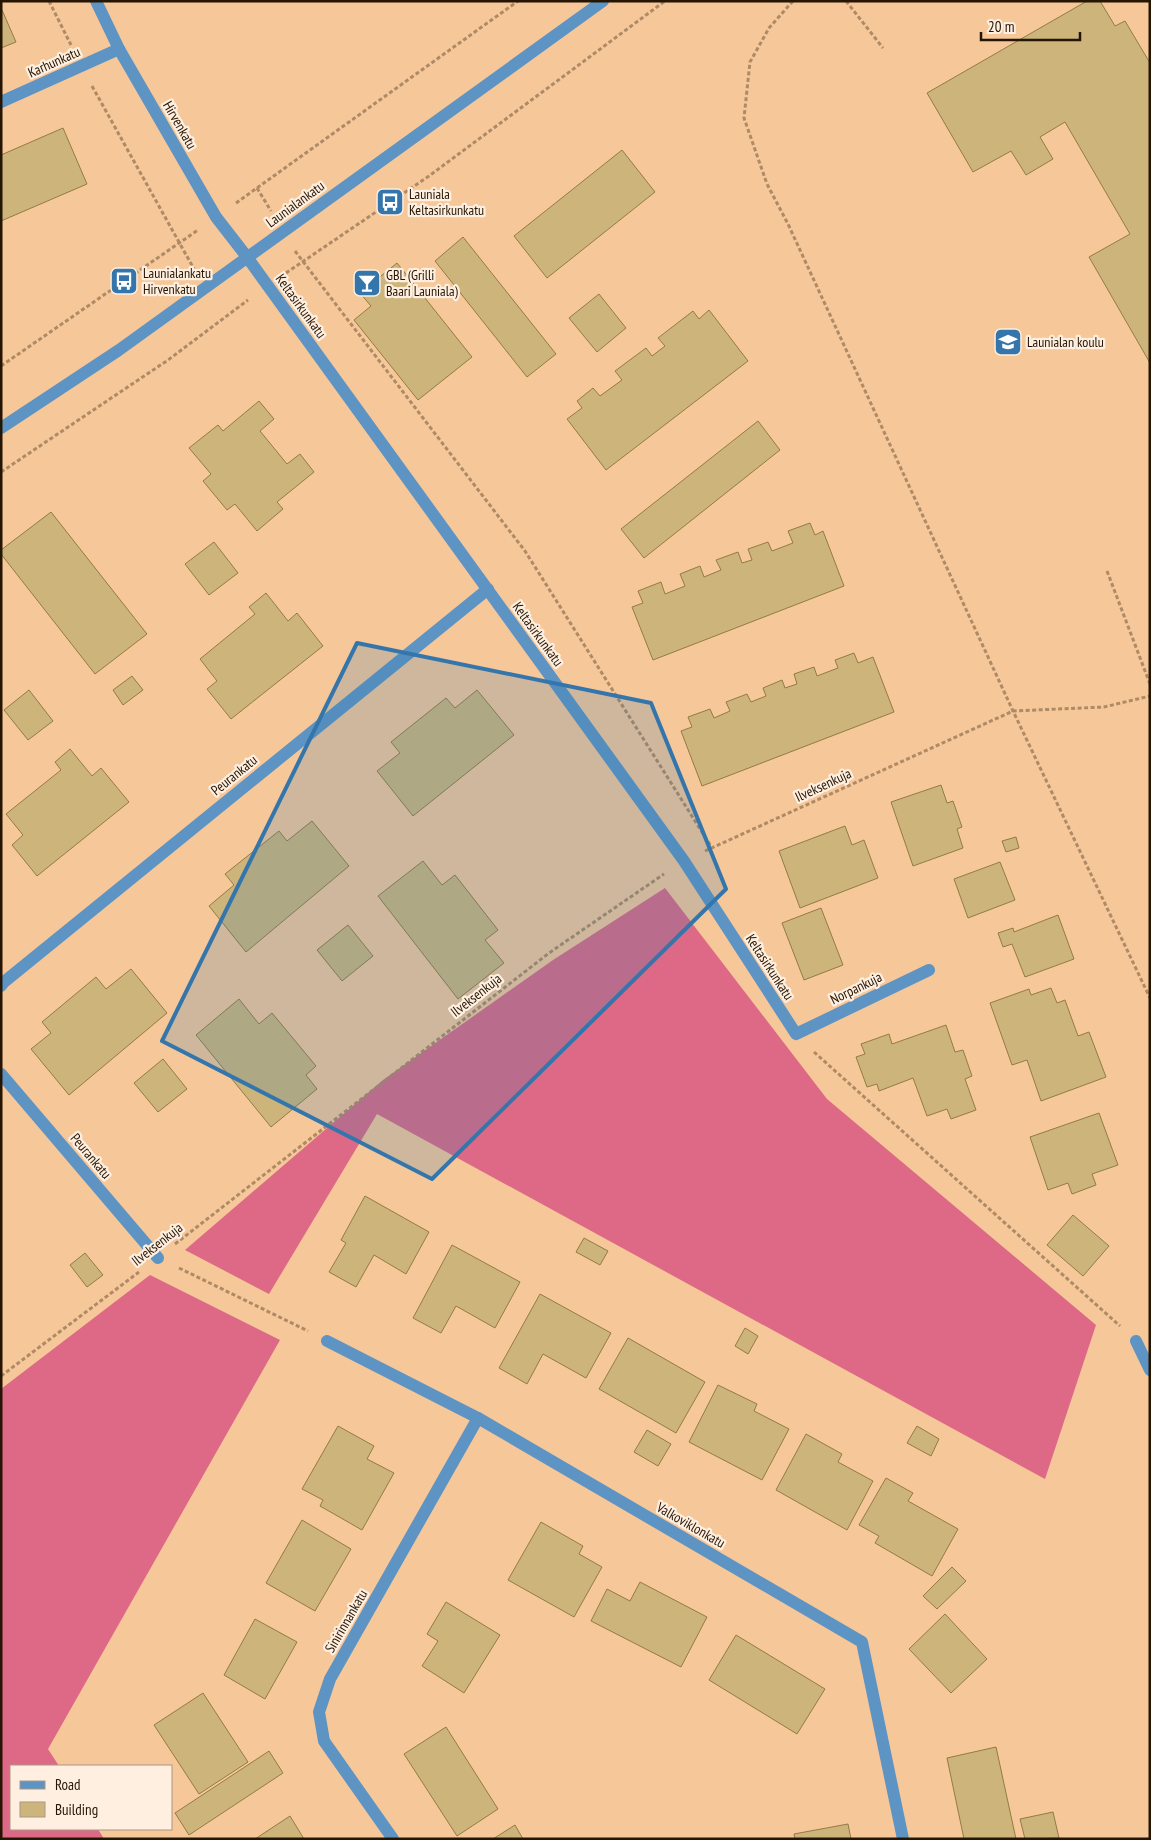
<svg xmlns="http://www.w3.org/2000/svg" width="1151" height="1840" viewBox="0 0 1151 1840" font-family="'PT Sans Narrow',sans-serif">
	<rect width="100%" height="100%" fill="#f6c799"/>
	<g fill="#dd6986">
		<path d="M 665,888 L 827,1099 L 1096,1325 L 1045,1479 L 377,1114 L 269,1294 L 185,1250 L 383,1080 L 553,960 Z"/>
		<path d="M 150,1275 L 280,1340 L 48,1749 L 59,1766 L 11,1766 L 11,1829 L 98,1829 L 104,1839 L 1,1839 L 1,1389 Z"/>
	</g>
	<g fill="#cdb47b" stroke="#937b43">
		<path d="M 1087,1 L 1100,1 L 1115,26 L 1125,21 L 1150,63 L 1150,363 L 1089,257 L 1130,234 L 1065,122 L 1040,137 L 1053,159 L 1026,175 L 1011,151 L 973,172 L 927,93 Z"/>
		<path d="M 2,10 L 16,42 L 1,48 L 1,11 Z"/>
		<path d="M 63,128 L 87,184 L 1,221 L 1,155 Z"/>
		<path d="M 622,150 L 655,192 L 547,278 L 514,236 Z"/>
		<path d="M 463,237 L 556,354 L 527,377 L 435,261 Z"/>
		<path d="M 397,263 L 472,357 L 418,400 L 354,320 L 371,306 L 360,293 Z"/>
		<path d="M 599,294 L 626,328 L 597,352 L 569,318 Z"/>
		<path d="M 709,310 L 748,361 L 606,470 L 567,419 L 582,408 L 577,401 L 593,388 L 600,396 L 622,380 L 615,371 L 646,348 L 652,356 L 665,346 L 658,338 L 693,311 L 699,319 Z"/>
		<path d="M 259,401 L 274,419 L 260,431 L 287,464 L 300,454 L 314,472 L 277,502 L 283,509 L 257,531 L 235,504 L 227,510 L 203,481 L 211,474 L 189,448 L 218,425 L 223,431 Z"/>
		<path d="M 758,421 L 780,450 L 644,558 L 621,529 Z"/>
		<path d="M 51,512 L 147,634 L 95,674 L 1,554 L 1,550 Z"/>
		<path d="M 810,523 L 815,535 L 823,531 L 844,586 L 653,660 L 632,607 L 643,603 L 638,591 L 661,582 L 665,594 L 685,586 L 680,574 L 700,566 L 704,577 L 721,570 L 716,560 L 738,552 L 742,563 L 752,560 L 748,549 L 768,542 L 772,551 L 793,543 L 788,531 Z"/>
		<path d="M 214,542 L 238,573 L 209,595 L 185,564 Z"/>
		<path d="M 266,593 L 288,621 L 297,613 L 323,646 L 231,719 L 207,689 L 217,681 L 200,659 L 255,614 L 249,607 Z"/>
		<path d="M 854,653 L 858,663 L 873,657 L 894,712 L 702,786 L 681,731 L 692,727 L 688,717 L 710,709 L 714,718 L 730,711 L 726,702 L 747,694 L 751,702 L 766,696 L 763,688 L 782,680 L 785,688 L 797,684 L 794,674 L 814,667 L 817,676 L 838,668 L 835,660 Z"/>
		<path d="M 132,676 L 143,690 L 123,705 L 113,690 Z"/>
		<path d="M 29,690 L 53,721 L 28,740 L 4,710 Z"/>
		<path d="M 477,690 L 514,735 L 413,816 L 377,771 L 400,753 L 391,742 L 446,698 L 455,708 Z"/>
		<path d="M 70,749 L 92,776 L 101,768 L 129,802 L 37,876 L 12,845 L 23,835 L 6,814 L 61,770 L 55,762 Z"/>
		<path d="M 941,785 L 947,803 L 953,801 L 962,827 L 957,829 L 963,848 L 913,866 L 891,802 Z"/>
		<path d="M 312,821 L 349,866 L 246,952 L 209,906 L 234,885 L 225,874 L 279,831 L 287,841 Z"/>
		<path d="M 845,826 L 852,845 L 864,840 L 878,878 L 800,908 L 779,851 Z"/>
		<path d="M 1016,837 L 1019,848 L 1006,852 L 1002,841 Z"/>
		<path d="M 423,861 L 442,885 L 455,875 L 498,930 L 485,940 L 504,963 L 458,999 L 378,896 Z"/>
		<path d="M 1000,862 L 1015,900 L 968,918 L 954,879 Z"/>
		<path d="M 821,908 L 843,965 L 804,980 L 782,923 Z"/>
		<path d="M 1058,915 L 1074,959 L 1025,977 L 1012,944 L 1003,947 L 998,933 L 1013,928 L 1014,932 Z"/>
		<path d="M 348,925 L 373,956 L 342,981 L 317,950 Z"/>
		<path d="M 131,969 L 167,1013 L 69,1095 L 31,1049 L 51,1033 L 42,1022 L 96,977 L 106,989 Z"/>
		<path d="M 1051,988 L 1057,1003 L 1065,1000 L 1078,1036 L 1089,1032 L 1106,1077 L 1041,1101 L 1027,1060 L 1012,1065 L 990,1003 L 1029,989 L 1031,995 Z"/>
		<path d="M 239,999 L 259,1024 L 272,1013 L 316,1066 L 306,1075 L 317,1089 L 271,1127 L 196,1035 Z"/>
		<path d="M 946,1025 L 955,1052 L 963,1050 L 972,1076 L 965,1079 L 976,1110 L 951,1119 L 947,1109 L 927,1116 L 913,1078 L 879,1091 L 877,1084 L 867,1087 L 856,1057 L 865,1054 L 861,1044 L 889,1034 L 892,1044 Z"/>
		<path d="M 163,1059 L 187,1089 L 158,1112 L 134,1083 Z"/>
		<path d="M 1099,1113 L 1118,1165 L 1092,1174 L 1096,1185 L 1072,1194 L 1068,1183 L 1048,1190 L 1030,1137 Z"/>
		<path d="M 365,1196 L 429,1232 L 406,1274 L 374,1255 L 356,1287 L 329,1272 L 346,1243 L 341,1240 Z"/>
		<path d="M 1073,1215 L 1109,1246 L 1083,1276 L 1047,1245 Z"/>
		<path d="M 584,1238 L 608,1251 L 600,1265 L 576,1252 Z"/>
		<path d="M 452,1245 L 520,1282 L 495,1328 L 456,1306 L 441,1333 L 413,1318 Z"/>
		<path d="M 85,1253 L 103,1275 L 87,1287 L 70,1265 Z"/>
		<path d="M 540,1294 L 611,1333 L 586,1378 L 543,1354 L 527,1384 L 499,1368 Z"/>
		<path d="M 745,1328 L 758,1336 L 748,1354 L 735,1346 Z"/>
		<path d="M 628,1338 L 705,1382 L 676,1433 L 599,1389 Z"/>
		<path d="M 718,1385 L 757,1404 L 754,1411 L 789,1429 L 762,1480 L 689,1442 Z"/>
		<path d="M 338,1426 L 374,1446 L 367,1459 L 394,1473 L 362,1530 L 320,1506 L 323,1500 L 302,1489 Z"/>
		<path d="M 917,1426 L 939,1439 L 931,1456 L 907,1443 Z"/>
		<path d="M 647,1430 L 671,1444 L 658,1466 L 634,1452 Z"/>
		<path d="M 806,1434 L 842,1454 L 838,1462 L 873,1481 L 847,1530 L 776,1490 Z"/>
		<path d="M 886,1478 L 913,1493 L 908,1501 L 958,1529 L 932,1576 L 875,1543 L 879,1536 L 859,1525 Z"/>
		<path d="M 302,1520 L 351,1549 L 315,1611 L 266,1583 Z"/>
		<path d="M 541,1522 L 583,1546 L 579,1554 L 602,1567 L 574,1617 L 508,1580 Z"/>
		<path d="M 952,1567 L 966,1581 L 937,1609 L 923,1596 Z"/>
		<path d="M 640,1582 L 707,1617 L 681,1667 L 591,1621 L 607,1589 L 630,1601 Z"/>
		<path d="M 446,1602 L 500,1635 L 464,1693 L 422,1666 L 438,1641 L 427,1634 Z"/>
		<path d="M 945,1614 L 987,1659 L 951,1693 L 909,1649 Z"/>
		<path d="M 255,1619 L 297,1642 L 265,1699 L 224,1675 Z"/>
		<path d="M 736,1635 L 825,1689 L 797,1734 L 709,1680 Z"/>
		<path d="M 203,1693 L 248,1762 L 199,1794 L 154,1725 Z"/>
		<path d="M 446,1727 L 498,1809 L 457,1836 L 404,1754 Z"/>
		<path d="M 996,1747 L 1016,1839 L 964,1839 L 947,1758 Z"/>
		<path d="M 269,1751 L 283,1773 L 189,1835 L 175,1813 Z"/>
		<path d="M 1053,1812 L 1059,1838 L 1025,1839 L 1020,1819 Z"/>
		<path d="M 290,1816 L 304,1839 L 255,1839 Z"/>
		<path d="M 848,1824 L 851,1839 L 795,1839 L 794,1834 Z"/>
		<path d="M 515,1825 L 523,1839 L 493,1839 Z"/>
	</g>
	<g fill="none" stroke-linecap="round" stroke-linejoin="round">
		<g stroke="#ae8a65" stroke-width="3" stroke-dasharray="4 2.5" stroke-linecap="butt">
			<path d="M 49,1 L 71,45"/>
			<path d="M 793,1 L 769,28 L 750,62 L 744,118 L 767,184 L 788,224 L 1013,711 L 1150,998"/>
			<path d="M 846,1 L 883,48"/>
			<path d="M 92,86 L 194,269"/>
			<path d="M 257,188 L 271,211"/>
			<path d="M 236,203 L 518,1"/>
			<path d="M 295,251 L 525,551 L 712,848"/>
			<path d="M 286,273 L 429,176 L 665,1"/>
			<path d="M 1,366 L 198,230"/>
			<path d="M 1,472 L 168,360 L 248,300"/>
			<path d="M 1107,571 L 1150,684"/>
			<path d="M 705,851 L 1013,711 L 1104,707 L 1150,696"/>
			<path d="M 814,1052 L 1120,1326"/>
			<path d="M 175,1244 L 549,953 L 664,874"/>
			<path d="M 179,1268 L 308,1331"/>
			<path d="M 1,1376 L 139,1272"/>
		</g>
		<g stroke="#5d94c4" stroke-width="12">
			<path d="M 96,1 L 119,49 L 216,217 L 247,257 L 684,861 L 796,1034 L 929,970"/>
			<path d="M 1,102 L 119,49"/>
			<path d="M 1,428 L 119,350 L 603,1"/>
			<path d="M 1,986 L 4,982 L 488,589"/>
			<path d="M 1,1074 L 158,1258"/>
			<path d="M 327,1341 L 478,1418 L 862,1642 L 903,1839"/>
			<path d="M 1136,1341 L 1150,1370"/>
			<path d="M 393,1839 L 324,1741 L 319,1712 L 330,1679 L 478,1418"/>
		</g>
	</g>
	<path fill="#3476ac" fill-opacity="0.2" stroke="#3476ac" stroke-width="4" stroke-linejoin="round" d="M 357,643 L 651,703 L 726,889 L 432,1179 L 162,1041 Z"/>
	<defs>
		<g id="bus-square" transform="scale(1.4375)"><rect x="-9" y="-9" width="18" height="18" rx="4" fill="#3476ac" stroke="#feefe1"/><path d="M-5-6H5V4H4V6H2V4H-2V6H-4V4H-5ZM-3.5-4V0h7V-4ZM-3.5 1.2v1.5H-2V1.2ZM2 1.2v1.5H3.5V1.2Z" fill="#fff"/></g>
		<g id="bar-square" transform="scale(1.4375)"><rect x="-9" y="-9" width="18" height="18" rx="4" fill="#3476ac" stroke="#feefe1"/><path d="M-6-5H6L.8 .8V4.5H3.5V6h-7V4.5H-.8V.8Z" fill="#fff"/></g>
		<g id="school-square" transform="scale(1.4375)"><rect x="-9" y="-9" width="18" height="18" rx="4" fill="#3476ac" stroke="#feefe1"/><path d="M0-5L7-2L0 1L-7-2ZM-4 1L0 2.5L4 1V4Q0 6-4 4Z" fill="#fff"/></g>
	</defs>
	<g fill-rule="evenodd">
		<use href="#bus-square" x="390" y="202"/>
		<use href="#bus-square" x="124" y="281"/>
		<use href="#bar-square" x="367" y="283"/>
		<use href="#school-square" x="1008" y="342"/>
	</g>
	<g text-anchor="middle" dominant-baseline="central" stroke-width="4.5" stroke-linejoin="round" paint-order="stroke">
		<g font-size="14" fill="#251503" stroke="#feefe1">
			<text transform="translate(54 62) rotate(-24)">Karhunkatu</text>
			<text transform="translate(180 125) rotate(60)">Hirvenkatu</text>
			<text transform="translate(295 204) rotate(-36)">Launialankatu</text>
			<text transform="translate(301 306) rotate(54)">Keltasirkunkatu</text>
			<text transform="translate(538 634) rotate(54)">Keltasirkunkatu</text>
			<text transform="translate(234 775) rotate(-39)">Peurankatu</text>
			<text transform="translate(823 785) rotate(-25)">Ilveksenkuja</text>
			<text transform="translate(770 967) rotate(57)">Keltasirkunkatu</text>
			<text transform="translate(856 988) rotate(-26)">Norpankuja</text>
			<text transform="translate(476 995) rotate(-38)">Ilveksenkuja</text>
			<text transform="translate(91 1156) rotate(50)">Peurankatu</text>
			<text transform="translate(157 1244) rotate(-38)">Ilveksenkuja</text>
			<text transform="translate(691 1525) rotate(30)">Valkoviklonkatu</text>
			<text transform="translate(346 1621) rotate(-60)">Sinirinnankatu</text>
		</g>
		<g font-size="14" fill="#251503" stroke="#feefe1" text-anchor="start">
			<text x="409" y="194">Launiala<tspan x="409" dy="16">Keltasirkunkatu</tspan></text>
			<text x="143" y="273">Launialankatu<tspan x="143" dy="16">Hirvenkatu</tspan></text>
			<text x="386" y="275">GBL (Grilli<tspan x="386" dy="16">Baari Launiala)</tspan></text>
			<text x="1027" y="342">Launialan koulu</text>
		</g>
	</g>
	<rect width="1151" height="1840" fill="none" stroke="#251503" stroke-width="5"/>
	<rect x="10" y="1765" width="162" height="65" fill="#feefe1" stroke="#a79888"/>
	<rect x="20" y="1781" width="25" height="8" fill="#5d94c4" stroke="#a79888"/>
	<text x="55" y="1790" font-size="15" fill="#251503">Road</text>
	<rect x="20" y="1802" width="25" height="15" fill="#cdb47b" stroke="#a79888"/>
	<text x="55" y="1815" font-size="15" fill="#251503">Building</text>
	<path d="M981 32v8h99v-8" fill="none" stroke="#251503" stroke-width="2.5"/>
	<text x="988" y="32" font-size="15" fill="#251503" stroke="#feefe1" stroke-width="4" paint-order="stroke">20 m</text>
</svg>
